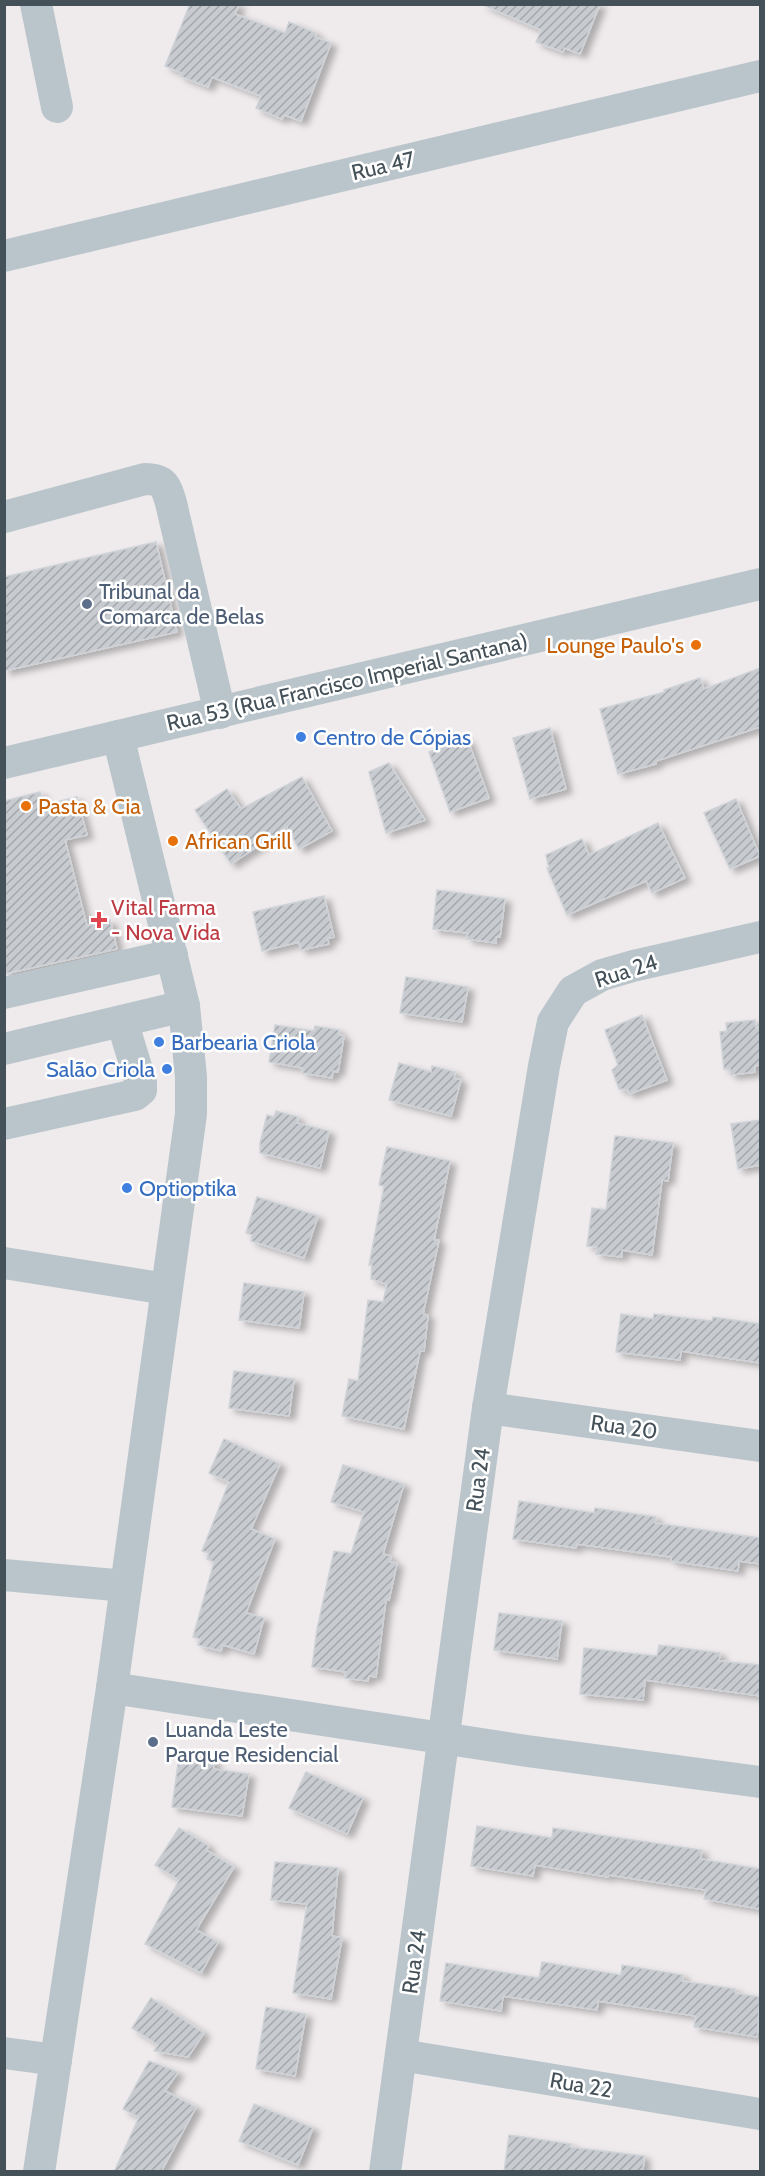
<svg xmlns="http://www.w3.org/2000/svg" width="765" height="2176" viewBox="0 0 765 2176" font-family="Cabin,sans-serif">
	<defs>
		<pattern id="building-hatch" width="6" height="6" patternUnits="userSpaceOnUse" patternTransform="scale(1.5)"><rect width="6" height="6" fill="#c8ccd1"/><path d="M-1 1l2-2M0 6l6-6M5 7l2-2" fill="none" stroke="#a4a8ad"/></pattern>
		<filter id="shadow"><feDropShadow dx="6" dy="4" stdDeviation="3" flood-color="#0004"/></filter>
	</defs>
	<rect width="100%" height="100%" fill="#efebec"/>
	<g fill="url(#building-hatch)" stroke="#cfd3d8" stroke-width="1.5" filter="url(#shadow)">
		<path d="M 190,4 L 239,4 L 235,14 L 285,33 L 289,22 L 316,33 L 315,37 L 331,43 L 301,121 L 284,115 L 282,119 L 256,108 L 261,96 L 212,77 L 208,87 L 180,76 L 182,73 L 165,66 Z"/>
		<path d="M 481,4 L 600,4 L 580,54 L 564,48 L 563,52 L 536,42 L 541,30 Z"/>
		<path d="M 156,542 L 177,632 L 4,671 L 4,577 Z"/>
		<path d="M 760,668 L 760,727 L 656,761 L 656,764 L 618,774 L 600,709 L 665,692 L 664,690 L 700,678 L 704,689 Z"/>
		<path d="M 550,728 L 566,789 L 530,799 L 513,738 Z"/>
		<path d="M 467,738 L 489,798 L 450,812 L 429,752 Z"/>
		<path d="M 389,763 L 425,820 L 386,833 L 369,772 Z"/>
		<path d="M 302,777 L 332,831 L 299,849 L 287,827 L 231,864 L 195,810 L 227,789 L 241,809 Z"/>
		<path d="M 40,792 L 44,805 L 77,797 L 87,835 L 65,840 L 87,926 L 110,920 L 117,949 L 4,974 L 4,801 Z"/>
		<path d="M 736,799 L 760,856 L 730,869 L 704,813 Z"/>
		<path d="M 658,823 L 685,878 L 652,893 L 646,881 L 567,915 L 547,868 L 549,868 L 546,855 L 582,839 L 589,855 Z"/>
		<path d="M 437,890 L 505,899 L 500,937 L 496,937 L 496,943 L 467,939 L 468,933 L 433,929 Z"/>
		<path d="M 324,896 L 334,937 L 327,938 L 329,944 L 301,950 L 299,942 L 262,951 L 253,912 Z"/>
		<path d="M 406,977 L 468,987 L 462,1022 L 400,1013 Z"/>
		<path d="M 642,1015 L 667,1080 L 629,1094 L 628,1090 L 619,1089 L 612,1070 L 618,1065 L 605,1030 Z"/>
		<path d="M 755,1020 L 756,1028 L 760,1027 L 760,1065 L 755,1066 L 755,1072 L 731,1075 L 730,1069 L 724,1069 L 720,1032 L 727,1031 L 726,1023 Z"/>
		<path d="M 275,1025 L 314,1031 L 315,1026 L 339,1030 L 339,1035 L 344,1036 L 338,1072 L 333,1071 L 332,1078 L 302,1073 L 303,1068 L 269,1062 Z"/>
		<path d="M 399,1063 L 431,1072 L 432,1066 L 455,1072 L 454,1078 L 461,1080 L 451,1116 L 389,1100 Z"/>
		<path d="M 276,1111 L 298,1117 L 297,1123 L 329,1131 L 320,1168 L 260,1153 L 260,1143 L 267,1115 L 274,1117 Z"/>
		<path d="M 760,1120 L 760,1165 L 738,1169 L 731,1124 Z"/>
		<path d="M 615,1136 L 673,1143 L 668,1181 L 662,1180 L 652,1255 L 622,1250 L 622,1257 L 596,1254 L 597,1247 L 587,1246 L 592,1208 L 606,1210 Z"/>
		<path d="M 387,1147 L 450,1161 L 434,1240 L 439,1240 L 423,1314 L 428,1315 L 424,1351 L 420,1351 L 404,1429 L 342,1416 L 349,1379 L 358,1381 L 368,1300 L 383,1302 L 387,1284 L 371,1279 L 372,1265 L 369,1265 L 384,1186 L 379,1185 Z"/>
		<path d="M 257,1197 L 318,1216 L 304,1258 L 251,1241 L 252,1235 L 246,1233 Z"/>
		<path d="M 244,1283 L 304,1292 L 299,1328 L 239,1320 Z"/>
		<path d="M 621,1314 L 653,1319 L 654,1314 L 712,1321 L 713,1317 L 760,1324 L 760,1363 L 681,1351 L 680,1360 L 616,1352 Z"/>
		<path d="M 234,1371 L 294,1379 L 289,1416 L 229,1408 Z"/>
		<path d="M 224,1439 L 280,1464 L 251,1529 L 275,1539 L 246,1613 L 264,1618 L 254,1654 L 223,1645 L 221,1651 L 198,1645 L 200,1639 L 193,1637 L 214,1562 L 207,1559 L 209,1553 L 202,1551 L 229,1482 L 209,1473 Z"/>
		<path d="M 343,1465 L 404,1484 L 383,1554 L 391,1556 L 390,1562 L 397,1563 L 389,1600 L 386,1599 L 376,1677 L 369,1676 L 368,1681 L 345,1678 L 346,1672 L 312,1667 L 317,1629 L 334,1551 L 351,1554 L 364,1512 L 331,1502 Z"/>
		<path d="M 519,1501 L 594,1513 L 595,1508 L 656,1517 L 655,1523 L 760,1538 L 760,1564 L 739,1561 L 738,1571 L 671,1561 L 671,1557 L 577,1544 L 576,1548 L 513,1539 Z"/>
		<path d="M 499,1613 L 562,1621 L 557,1659 L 494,1650 Z"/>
		<path d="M 659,1645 L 720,1653 L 719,1661 L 760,1665 L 760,1696 L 645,1680 L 643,1700 L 580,1694 L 584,1648 L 657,1656 Z"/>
		<path d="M 187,1756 L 215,1760 L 213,1769 L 249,1774 L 242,1816 L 172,1807 L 178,1764 L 185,1765 Z"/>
		<path d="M 306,1772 L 363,1798 L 347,1834 L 289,1808 Z"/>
		<path d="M 477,1826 L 552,1838 L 553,1828 L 702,1850 L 700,1859 L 760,1869 L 760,1909 L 704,1899 L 706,1890 L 609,1875 L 608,1877 L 535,1865 L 533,1876 L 471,1866 Z"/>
		<path d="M 179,1828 L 209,1846 L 206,1850 L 234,1867 L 196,1930 L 218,1942 L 201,1973 L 145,1944 L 179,1880 L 155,1865 Z"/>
		<path d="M 275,1862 L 338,1868 L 332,1936 L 342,1938 L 331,1999 L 293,1993 L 307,1904 L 271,1900 Z"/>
		<path d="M 542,1962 L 621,1975 L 622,1965 L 683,1975 L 682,1981 L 735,1989 L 735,1993 L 760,1997 L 757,2037 L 694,2027 L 696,2016 L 598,2001 L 597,2010 L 503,1996 L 501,2011 L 440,2001 L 446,1963 L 539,1978 Z"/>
		<path d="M 151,1998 L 204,2033 L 188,2057 L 154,2051 L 158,2045 L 132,2028 Z"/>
		<path d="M 266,2007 L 306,2014 L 295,2076 L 256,2069 Z"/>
		<path d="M 149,2061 L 178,2072 L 165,2091 L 196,2107 L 161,2172 L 114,2172 L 139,2117 L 123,2109 Z"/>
		<path d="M 254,2104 L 313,2128 L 298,2165 L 239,2141 Z"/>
		<path d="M 509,2135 L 571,2144 L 570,2147 L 644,2156 L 643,2172 L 504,2172 Z"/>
	</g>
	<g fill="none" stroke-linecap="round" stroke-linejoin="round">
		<g stroke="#bac5cb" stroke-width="32">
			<path d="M 36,4 L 57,107"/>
			<path d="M 4,256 L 760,76"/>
			<path d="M 4,517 L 145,479 C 164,479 166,486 171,503 L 220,713"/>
			<path d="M 4,763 L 760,584"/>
			<path d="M 4,993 L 172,955"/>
			<path d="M 4,1049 L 184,1006"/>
			<path d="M 4,1124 L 135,1095 L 141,1090 L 141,1083 L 122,1021"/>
			<path d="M 4,1263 L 166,1289"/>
			<path d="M 488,1408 L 760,1446"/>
			<path d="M 4,1575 L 126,1586"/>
			<path d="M 112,1688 L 527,1751 L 760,1782"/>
			<path d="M 4,2053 L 56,2060"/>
			<path d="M 401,2055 L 760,2114"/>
			<path d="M 39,2172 L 112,1688 L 191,1114 L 191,1077 L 184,1006 L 118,736"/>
			<path d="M 385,2172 L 488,1408 L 544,1066 L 553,1022 L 573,991 L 602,975 L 633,966 L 760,937"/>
		</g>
	</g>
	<g fill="#5c6f8a" stroke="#fff" stroke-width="2">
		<circle cx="87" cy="604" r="6"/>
		<circle cx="153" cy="1742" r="6"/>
	</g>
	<g fill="#e8710a" stroke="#fff" stroke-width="2">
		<circle cx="696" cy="645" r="6"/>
		<circle cx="26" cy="806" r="6"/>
		<circle cx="173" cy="841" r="6"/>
	</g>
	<g fill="#3f7fe0" stroke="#fff" stroke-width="2">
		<circle cx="301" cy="737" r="6"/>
		<circle cx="159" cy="1042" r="6"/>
		<circle cx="167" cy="1069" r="6"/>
		<circle cx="127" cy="1188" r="6"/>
	</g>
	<path fill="#e0444e" stroke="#fff" stroke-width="2" d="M96 911h6v6h6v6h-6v6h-6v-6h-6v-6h6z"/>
	<g text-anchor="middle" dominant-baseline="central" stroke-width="5" stroke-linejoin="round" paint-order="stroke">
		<g font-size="22" fill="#445159" stroke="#fff">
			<text transform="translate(383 166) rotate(-13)">Rua 47</text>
			<text transform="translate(347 682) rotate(-13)">Rua 53 (Rua Francisco Imperial Santana)</text>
			<text transform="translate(626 971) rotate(-18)">Rua 24</text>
			<text transform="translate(624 1427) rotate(8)">Rua 20</text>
			<text transform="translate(478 1480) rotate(-82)">Rua 24</text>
			<text transform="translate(414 1962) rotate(-82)">Rua 24</text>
			<text transform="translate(581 2085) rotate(10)">Rua 22</text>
		</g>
		<g font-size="22" fill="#4e5e75" stroke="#fff" text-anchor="start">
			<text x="99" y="591">Tribunal da<tspan x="99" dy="25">Comarca de Belas</tspan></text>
			<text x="165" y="1729">Luanda Leste<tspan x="165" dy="25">Parque Residencial</tspan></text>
		</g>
		<g font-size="22" fill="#c56008" stroke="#fff" text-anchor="start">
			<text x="684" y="645" text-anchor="end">Lounge Paulo's</text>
			<text x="38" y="806">Pasta &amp; Cia</text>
			<text x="185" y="841">African Grill</text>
		</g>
		<g font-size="22" fill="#366cbe" stroke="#fff" text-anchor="start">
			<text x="313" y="737">Centro de Cópias</text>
			<text x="171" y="1042">Barbearia Criola</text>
			<text x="155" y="1069" text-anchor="end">Salão Criola</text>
			<text x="139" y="1188">Optioptika</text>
		</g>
		<g font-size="22" fill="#be3a42" stroke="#fff" text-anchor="start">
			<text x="111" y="907">Vital Farma<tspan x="111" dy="25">- Nova Vida</tspan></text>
		</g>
	</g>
	<rect width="765" height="2176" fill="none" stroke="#445159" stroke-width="12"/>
</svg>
